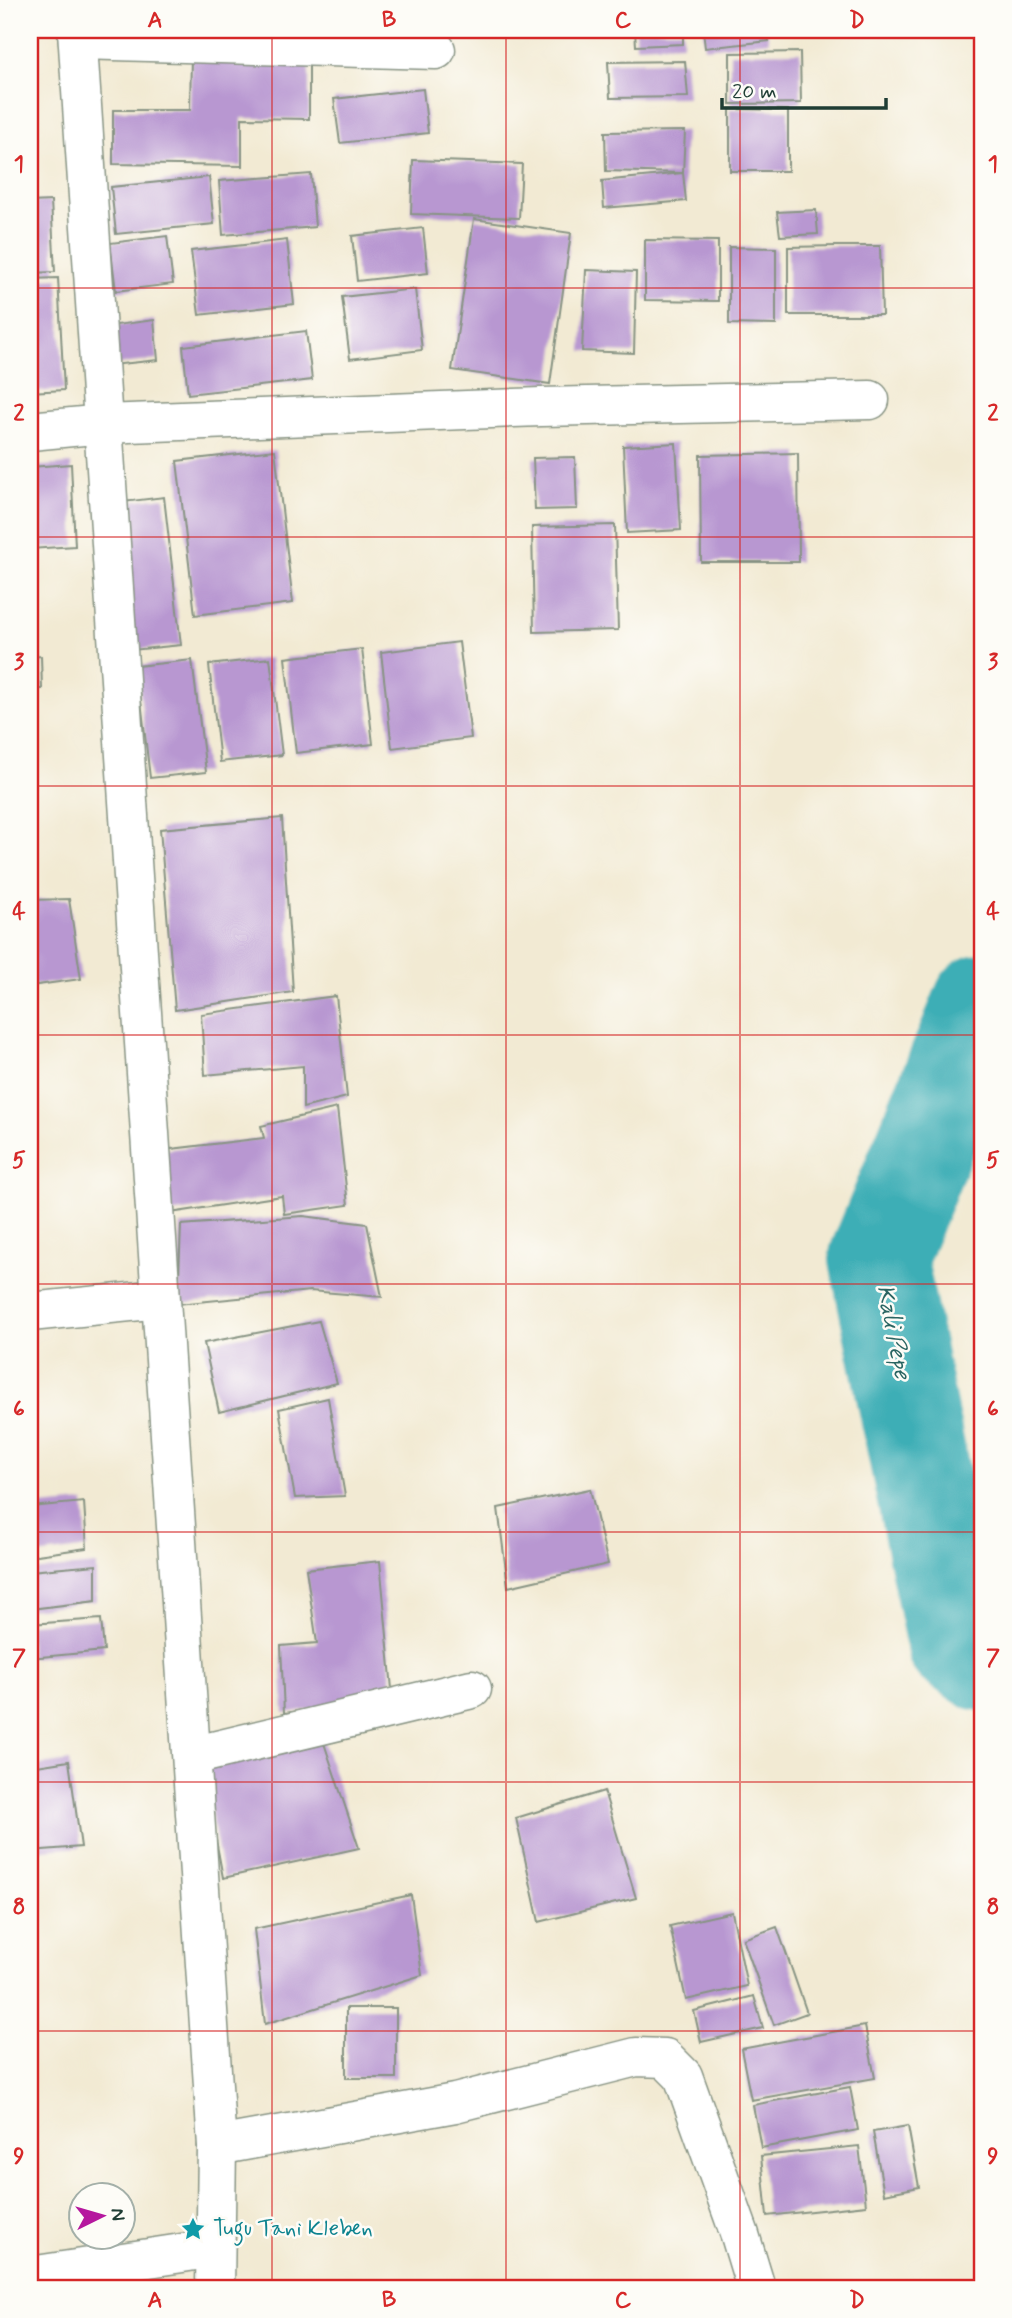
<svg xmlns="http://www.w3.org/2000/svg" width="1012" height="2318" viewBox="0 0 1012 2318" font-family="Mynerve,sans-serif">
	<rect width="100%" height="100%" fill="#fdfcf7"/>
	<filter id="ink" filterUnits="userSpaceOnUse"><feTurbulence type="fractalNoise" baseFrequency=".0143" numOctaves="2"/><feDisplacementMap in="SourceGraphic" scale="14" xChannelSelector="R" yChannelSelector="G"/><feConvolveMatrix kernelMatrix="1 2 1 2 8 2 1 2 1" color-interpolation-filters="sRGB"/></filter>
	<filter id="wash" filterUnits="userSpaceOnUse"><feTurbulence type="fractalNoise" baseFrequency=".00686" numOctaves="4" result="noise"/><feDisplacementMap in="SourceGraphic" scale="28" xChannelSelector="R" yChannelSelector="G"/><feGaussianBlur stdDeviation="1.57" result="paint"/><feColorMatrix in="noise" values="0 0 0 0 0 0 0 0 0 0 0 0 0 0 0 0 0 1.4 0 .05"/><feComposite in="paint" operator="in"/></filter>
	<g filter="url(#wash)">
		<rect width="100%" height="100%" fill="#f2ead3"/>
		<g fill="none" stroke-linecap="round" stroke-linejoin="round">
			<path stroke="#3daeb6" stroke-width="98" d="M 982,1003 L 878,1258 L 955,1644 L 982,1662"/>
		</g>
		<g id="blocks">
			<g fill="#b897d1">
				<path d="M 635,30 L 683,30 L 683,44 L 636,46 Z"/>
				<path d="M 703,30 L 767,30 L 769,41 L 705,48 Z"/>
				<path d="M 800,52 L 801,103 L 730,104 L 730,53 Z"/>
				<path d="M 191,57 L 309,58 L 309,119 L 242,118 L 242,166 L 113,164 L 113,110 L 190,110 Z"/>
				<path d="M 685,61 L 688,97 L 610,98 L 608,62 Z"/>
				<path d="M 423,89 L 428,133 L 340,143 L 334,99 Z"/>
				<path d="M 730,109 L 788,110 L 788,171 L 730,171 Z"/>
				<path d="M 685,131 L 683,173 L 606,171 L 605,132 Z"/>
				<path d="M 30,142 L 32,142 L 35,199 L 30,199 Z"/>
				<path d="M 413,160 L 522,164 L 519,218 L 411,214 Z"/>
				<path d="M 683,173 L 686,201 L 604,208 L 602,181 Z"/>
				<path d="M 311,174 L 315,227 L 223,235 L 219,181 Z"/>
				<path d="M 209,177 L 214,224 L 116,234 L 111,187 Z"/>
				<path d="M 51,201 L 55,272 L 30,273 L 30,202 Z"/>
				<path d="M 816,210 L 818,234 L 780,236 L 777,212 Z"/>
				<path d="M 474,219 L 571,233 L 550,384 L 452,370 Z"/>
				<path d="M 423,228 L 428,273 L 357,281 L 352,236 Z"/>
				<path d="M 167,236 L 173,284 L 116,291 L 110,243 Z"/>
				<path d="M 287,240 L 294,304 L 199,315 L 191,251 Z"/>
				<path d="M 645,240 L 718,241 L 718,301 L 645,300 Z"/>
				<path d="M 837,246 L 880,246 L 882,315 L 788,315 L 788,247 Z"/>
				<path d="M 729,247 L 776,248 L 776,325 L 729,324 Z"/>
				<path d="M 586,270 L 636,272 L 634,353 L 582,351 Z"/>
				<path d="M 58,278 L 64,390 L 30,392 L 30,279 Z"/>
				<path d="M 415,289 L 422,350 L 350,359 L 342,297 Z"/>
				<path d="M 154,320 L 158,360 L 112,365 L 108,326 Z"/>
				<path d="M 306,331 L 312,380 L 188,394 L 183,346 Z"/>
				<path d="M 676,443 L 681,530 L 627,533 L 623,446 Z"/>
				<path d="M 275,450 L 293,603 L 195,615 L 177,461 Z"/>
				<path d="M 798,453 L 799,562 L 701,562 L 700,455 Z"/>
				<path d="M 575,457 L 577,509 L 535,510 L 533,458 Z"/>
				<path d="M 71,464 L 75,546 L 30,549 L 30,467 Z"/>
				<path d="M 164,497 L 181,645 L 132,650 L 114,503 Z"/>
				<path d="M 615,525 L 618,630 L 534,632 L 532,527 Z"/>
				<path d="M 459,642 L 471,738 L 392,748 L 381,652 Z"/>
				<path d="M 362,649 L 373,744 L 296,753 L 285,658 Z"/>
				<path d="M 41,656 L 42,689 L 30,689 L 30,657 Z"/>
				<path d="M 270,658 L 282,755 L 220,762 L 209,665 Z"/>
				<path d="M 192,660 L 206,772 L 150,778 L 137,666 Z"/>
				<path d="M 282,818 L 293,992 L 175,1010 L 160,829 Z"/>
				<path d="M 69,899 L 81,979 L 30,986 L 30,900 Z"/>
				<path d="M 336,996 L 347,1097 L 303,1108 L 303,1066 L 205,1075 L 201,1014 Z"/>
				<path d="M 337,1108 L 348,1205 L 284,1214 L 282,1196 L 170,1213 L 163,1150 L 264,1138 L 261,1126 Z"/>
				<path d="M 303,1216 L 367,1224 L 382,1297 L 310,1291 L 178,1304 L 181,1225 Z"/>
				<path d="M 319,1321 L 337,1383 L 219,1412 L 204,1343 Z"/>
				<path d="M 328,1398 L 345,1496 L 295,1498 L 279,1409 Z"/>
				<path d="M 590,1489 L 608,1564 L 508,1587 L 498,1508 Z"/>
				<path d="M 84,1502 L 87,1548 L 30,1556 L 30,1507 Z"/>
				<path d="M 380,1561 L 393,1700 L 284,1713 L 281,1646 L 317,1643 L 306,1569 Z"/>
				<path d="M 96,1565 L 96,1601 L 30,1609 L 30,1571 Z"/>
				<path d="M 101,1619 L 104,1651 L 30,1658 L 30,1624 Z"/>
				<path d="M 320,1731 L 359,1848 L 223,1878 L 202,1763 Z"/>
				<path d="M 69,1761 L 81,1847 L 30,1851 L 30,1767 Z"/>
				<path d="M 604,1791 L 636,1898 L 539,1922 L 516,1818 Z"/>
				<path d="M 411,1895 L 422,1975 L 265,2024 L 254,1929 Z"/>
				<path d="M 732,1912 L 747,1986 L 686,2000 L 670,1926 Z"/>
				<path d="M 777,1927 L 807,2013 L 774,2025 L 743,1939 Z"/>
				<path d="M 754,1996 L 763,2028 L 701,2042 L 694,2011 Z"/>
				<rect x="346" y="2008" width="50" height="70"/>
				<path d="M 865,2026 L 875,2078 L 751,2100 L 741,2049 Z"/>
				<path d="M 850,2087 L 858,2130 L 761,2148 L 753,2105 Z"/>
				<path d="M 908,2126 L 919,2187 L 884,2194 L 873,2132 Z"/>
				<path d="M 859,2146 L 866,2205 L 767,2216 L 761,2156 Z"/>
			</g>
		</g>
	</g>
	<g filter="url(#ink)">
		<use href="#blocks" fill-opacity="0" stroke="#889484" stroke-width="2"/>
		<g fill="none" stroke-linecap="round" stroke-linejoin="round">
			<g stroke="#889484" stroke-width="41">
				<g id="minor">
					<path d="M 77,30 L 217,2146 L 215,2288"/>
					<path d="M 78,40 L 436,50"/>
					<path d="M 30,431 L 104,424 L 541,407 L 870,400"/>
					<path d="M 30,1312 L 160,1299"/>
					<path d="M 192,1756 L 472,1689"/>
					<path d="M 217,2146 L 455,2103 L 636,2057 L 665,2058 L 683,2076 L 740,2235 L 756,2288"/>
					<path d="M 30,2276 L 215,2248"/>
				</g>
			</g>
			<use href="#minor" stroke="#fff" stroke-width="38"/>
		</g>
	</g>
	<path fill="none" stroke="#d62828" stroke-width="2" stroke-opacity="0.55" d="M 272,30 L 272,2288M 506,30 L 506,2288M 740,30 L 740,2288M 30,288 L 982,288M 30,537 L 982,537M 30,786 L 982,786M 30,1035 L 982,1035M 30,1284 L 982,1284M 30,1532 L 982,1532M 30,1782 L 982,1782M 30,2031 L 982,2031"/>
	<defs>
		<g id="sight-bare" transform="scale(1.89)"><path d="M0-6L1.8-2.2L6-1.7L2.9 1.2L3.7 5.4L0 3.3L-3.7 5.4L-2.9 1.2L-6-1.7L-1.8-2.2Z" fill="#0f9aa8" stroke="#fdfcf7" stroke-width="2.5" paint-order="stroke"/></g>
	</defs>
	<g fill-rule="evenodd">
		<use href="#sight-bare" x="193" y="2229"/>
	</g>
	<g text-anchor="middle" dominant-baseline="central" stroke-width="5" stroke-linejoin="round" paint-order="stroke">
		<g font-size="23" fill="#0d838f" stroke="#fdfcf7" text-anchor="start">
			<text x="213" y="2229">Tugu Tani Kleben</text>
		</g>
		<g font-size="24" font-style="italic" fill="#2a6562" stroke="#fdfcf7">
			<text transform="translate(893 1332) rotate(79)">Kali Pepe</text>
		</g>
	</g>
	<rect width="1012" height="2318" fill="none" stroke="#fdfcf7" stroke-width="77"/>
	<g transform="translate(102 2216) rotate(85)"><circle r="33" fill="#fdfcf7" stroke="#a4b0a9" stroke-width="2"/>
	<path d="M0-5L12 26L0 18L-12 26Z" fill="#b5179e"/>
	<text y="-10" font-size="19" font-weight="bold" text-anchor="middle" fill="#1f3d34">N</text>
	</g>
	<path d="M722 98v10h164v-10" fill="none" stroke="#1f3d34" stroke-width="3.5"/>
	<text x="732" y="98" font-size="21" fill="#1f3d34" stroke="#fdfcf7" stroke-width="5" paint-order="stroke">20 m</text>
	<rect x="38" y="38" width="936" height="2242" fill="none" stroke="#d62828" stroke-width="2.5"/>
	<g font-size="23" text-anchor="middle" font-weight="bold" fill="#d62828">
		<text x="155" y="27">A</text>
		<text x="389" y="27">B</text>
		<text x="623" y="27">C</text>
		<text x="857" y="27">D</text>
		<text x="19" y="171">1</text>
		<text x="993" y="171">1</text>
		<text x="19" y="420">2</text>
		<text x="993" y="420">2</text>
		<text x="19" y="669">3</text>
		<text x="993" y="669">3</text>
		<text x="19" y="918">4</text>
		<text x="993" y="918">4</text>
		<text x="19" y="1167">5</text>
		<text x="993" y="1167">5</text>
		<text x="19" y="1416">6</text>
		<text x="993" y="1416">6</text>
		<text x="19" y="1665">7</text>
		<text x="993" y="1665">7</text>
		<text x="19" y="1914">8</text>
		<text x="993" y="1914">8</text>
		<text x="19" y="2163">9</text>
		<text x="993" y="2163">9</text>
		<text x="155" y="2307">A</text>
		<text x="389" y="2307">B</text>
		<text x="623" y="2307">C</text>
		<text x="857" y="2307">D</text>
	</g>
</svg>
